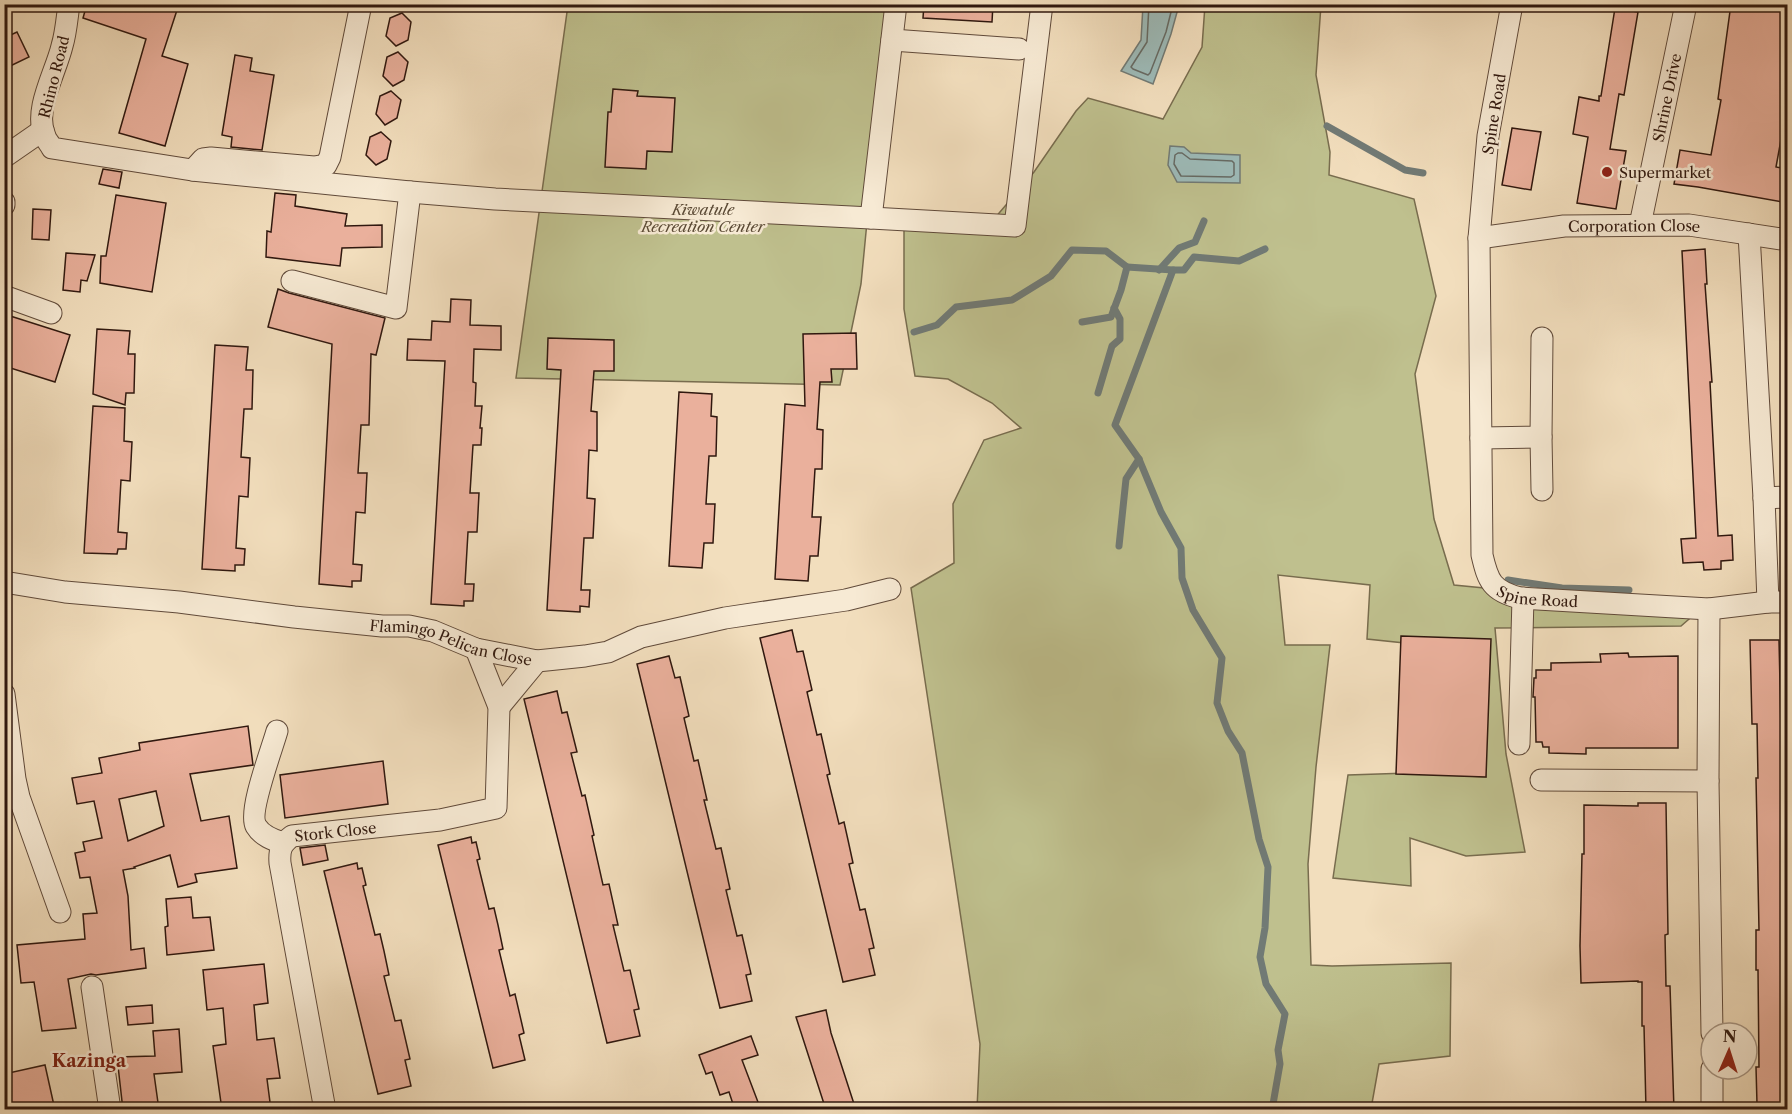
<svg xmlns="http://www.w3.org/2000/svg" width="1792" height="1114" viewBox="0 0 1792 1114" font-family="'Libre Caslon Text',serif">
	<rect width="100%" height="100%" fill="#f2debd"/>
	<filter id="stains"><feTurbulence type="fractalNoise" baseFrequency=".00333" numOctaves="4"/><feColorMatrix values="0 0 0 0 .2 0 0 0 0 .09 0 0 0 0 .02 0 0 0 .5 -.17"/></filter>
	<radialGradient id="worn" r=".72"><stop offset=".6" stop-color="#630" stop-opacity="0"/><stop offset="1" stop-color="#630" stop-opacity=".3"/></radialGradient>
	<g fill="#bfc08e" stroke="#786c4e" stroke-width="1.5">
		<path d="M 568,5 L 888,5 L 861,284 L 840,385 L 516,378 Z"/>
		<path d="M 1205,5 L 1321,5 L 1316,75 L 1330,152 L 1329,175 L 1414,199 L 1436,296 L 1415,374 L 1434,519 L 1454,585 L 1515,591 L 1711,600 L 1681,626 L 1495,628 L 1506,754 L 1525,852 L 1466,856 L 1410,838 L 1411,886 L 1333,878 L 1348,775 L 1409,773 L 1486,777 L 1483,744 L 1414,644 L 1367,639 L 1370,585 L 1278,575 L 1285,645 L 1330,645 L 1316,767 L 1308,864 L 1311,965 L 1332,966 L 1451,963 L 1450,1056 L 1379,1064 L 1371,1109 L 977,1109 L 980,1044 L 911,588 L 954,563 L 953,504 L 984,440 L 1021,428 L 992,403 L 948,379 L 915,376 L 904,309 L 904,222 L 994,219 L 1034,172 L 1076,111 L 1088,98 L 1163,119 L 1202,47 Z"/>
	</g>
	<g fill="#9dbbb9" stroke="#717a75" stroke-width="1.5">
		<path d="M 1143,5 L 1179,5 L 1171,34 L 1153,84 L 1121,71 L 1141,40 Z"/>
		<path d="M 1170,146 L 1184,147 L 1191,153 L 1240,155 L 1240,183 L 1177,182 L 1168,165 Z"/>
	</g>
	<g fill="none" stroke-linecap="round" stroke-linejoin="round">
		<g stroke="#666a64" stroke-width="1.5">
			<path d="M 1149,4 L 1147,42 L 1131,67 L 1133,69 L 1148,75 L 1150,73 L 1166,32 L 1173,4"/>
			<path d="M 1178,153 L 1182,153 L 1190,159 L 1232,161 L 1234,163 L 1234,175 L 1231,177 L 1181,176 L 1174,164 L 1175,155 Z"/>
		</g>
		<g stroke="#717a75" stroke-width="7">
			<path d="M 1327,126 L 1405,170 L 1423,173"/>
			<path d="M 1265,249 L 1239,261 L 1194,257 L 1184,270 L 1173,270 L 1115,425 L 1139,459 L 1161,512 L 1181,548 L 1182,578 L 1193,610 L 1222,658 L 1217,703 L 1228,731 L 1242,753 L 1259,839 L 1268,867 L 1265,928 L 1260,957 L 1266,984 L 1285,1014 L 1278,1050 L 1280,1064 L 1272,1110"/>
			<path d="M 1159,270 L 1179,248 L 1195,242 L 1204,221"/>
			<path d="M 1082,322 L 1111,317 L 1121,290 L 1127,267 L 1173,270"/>
			<path d="M 914,332 L 937,325 L 956,307 L 1012,300 L 1051,276 L 1072,250 L 1106,251 L 1127,267"/>
			<path d="M 1098,393 L 1112,346 L 1120,339 L 1120,319 L 1114,308"/>
			<path d="M 1119,546 L 1126,479 L 1139,459"/>
			<path d="M 1508,580 L 1562,588 L 1629,590"/>
		</g>
	</g>
	<g fill="#eab09c" stroke="#30180f" stroke-width="1.5" fill-rule="evenodd">
		<path d="M 87,4 L 179,4 L 162,56 L 188,64 L 165,146 L 119,133 L 146,39 L 83,18 Z"/>
		<path d="M 924,4 L 993,4 L 992,22 L 923,18 Z"/>
		<path d="M 1731,4 L 1788,4 L 1788,112 L 1786,112 L 1776,167 L 1788,169 L 1788,203 L 1698,187 L 1674,184 L 1680,150 L 1711,155 L 1721,100 L 1718,99 Z"/>
		<path d="M 1615,8 L 1638,12 L 1624,95 L 1619,94 L 1610,149 L 1626,151 L 1616,209 L 1577,203 L 1588,137 L 1573,134 L 1579,97 L 1599,101 L 1599,96 L 1601,96 Z"/>
		<path d="M 402,13 L 411,22 L 408,40 L 396,46 L 386,36 L 390,18 Z"/>
		<path d="M 17,32 L 29,57 L 4,69 L 4,38 Z"/>
		<path d="M 398,52 L 408,62 L 404,80 L 393,86 L 383,76 L 387,57 Z"/>
		<path d="M 235,55 L 252,58 L 250,71 L 274,75 L 262,150 L 231,147 L 232,137 L 222,135 Z"/>
		<path d="M 613,89 L 638,91 L 637,96 L 675,98 L 672,152 L 647,151 L 646,169 L 605,167 L 608,112 L 611,112 Z"/>
		<path d="M 391,91 L 401,100 L 397,118 L 385,125 L 376,114 L 380,96 Z"/>
		<path d="M 1512,128 L 1541,132 L 1531,190 L 1502,185 Z"/>
		<path d="M 381,132 L 391,141 L 387,159 L 376,165 L 366,155 L 370,137 Z"/>
		<path d="M 103,169 L 122,172 L 119,188 L 99,184 Z"/>
		<path d="M 275,193 L 296,195 L 295,206 L 347,214 L 345,226 L 382,225 L 382,247 L 342,248 L 340,266 L 266,257 L 267,231 L 271,232 Z"/>
		<path d="M 116,195 L 166,203 L 152,292 L 100,283 L 101,256 L 106,256 Z"/>
		<path d="M 33,209 L 51,210 L 49,240 L 32,239 Z"/>
		<path d="M 1705,249 L 1707,284 L 1705,284 L 1712,382 L 1710,382 L 1718,536 L 1732,535 L 1733,560 L 1721,561 L 1721,569 L 1704,570 L 1703,562 L 1683,563 L 1681,539 L 1696,538 L 1682,251 Z"/>
		<path d="M 66,253 L 95,255 L 87,281 L 81,280 L 80,292 L 63,290 Z"/>
		<path d="M 278,289 L 289,293 L 385,318 L 376,355 L 371,354 L 369,425 L 361,425 L 358,473 L 367,473 L 365,513 L 356,512 L 353,564 L 362,565 L 361,581 L 352,581 L 352,587 L 319,584 L 332,344 L 268,327 Z"/>
		<path d="M 451,299 L 471,300 L 470,325 L 501,326 L 501,350 L 474,349 L 473,382 L 476,383 L 475,406 L 482,406 L 480,428 L 482,428 L 481,445 L 473,445 L 470,493 L 479,493 L 477,532 L 468,532 L 465,584 L 474,584 L 473,601 L 464,601 L 464,606 L 431,604 L 445,361 L 407,360 L 408,339 L 431,340 L 432,321 L 450,322 Z"/>
		<path d="M 4,314 L 70,335 L 55,382 L 4,366 Z"/>
		<path d="M 97,329 L 130,331 L 128,354 L 135,354 L 134,393 L 126,393 L 125,405 L 93,394 Z"/>
		<path d="M 856,333 L 857,369 L 831,369 L 832,382 L 820,382 L 817,429 L 823,430 L 822,469 L 815,469 L 812,517 L 821,517 L 818,556 L 810,556 L 808,581 L 775,579 L 785,404 L 805,406 L 803,334 Z"/>
		<path d="M 548,338 L 614,340 L 614,371 L 594,371 L 591,411 L 597,412 L 597,451 L 589,450 L 587,498 L 595,499 L 593,538 L 584,538 L 581,590 L 590,590 L 589,607 L 580,606 L 580,612 L 547,610 L 561,370 L 547,369 Z"/>
		<path d="M 215,345 L 248,347 L 246,370 L 253,370 L 252,409 L 244,409 L 241,457 L 250,458 L 248,497 L 239,496 L 236,548 L 245,549 L 244,565 L 235,565 L 235,571 L 202,569 Z"/>
		<path d="M 679,392 L 712,394 L 711,416 L 717,417 L 716,456 L 709,456 L 706,504 L 715,504 L 713,543 L 704,543 L 702,568 L 669,566 Z"/>
		<path d="M 93,406 L 125,408 L 124,441 L 132,442 L 130,481 L 121,480 L 118,532 L 127,533 L 126,549 L 118,549 L 117,554 L 84,553 Z"/>
		<path d="M 792,630 L 797,652 L 803,651 L 812,690 L 807,692 L 817,735 L 821,734 L 830,774 L 827,775 L 839,824 L 844,822 L 848,840 L 853,863 L 849,864 L 860,910 L 865,909 L 874,948 L 869,949 L 875,975 L 843,982 L 760,638 Z"/>
		<path d="M 1401,636 L 1491,639 L 1486,777 L 1396,774 Z"/>
		<path d="M 1750,640 L 1779,640 L 1781,729 L 1786,728 L 1786,769 L 1783,769 L 1788,914 L 1788,921 L 1785,921 L 1785,977 L 1787,977 L 1787,1056 L 1784,1056 L 1786,1103 L 1757,1104 L 1756,1067 L 1759,1067 L 1758,970 L 1756,970 L 1756,930 L 1759,930 L 1756,778 L 1758,778 L 1757,724 L 1752,724 Z"/>
		<path d="M 1628,653 L 1629,657 L 1678,656 L 1678,748 L 1586,748 L 1586,754 L 1549,753 L 1549,747 L 1543,747 L 1542,742 L 1536,742 L 1535,697 L 1533,697 L 1534,678 L 1536,678 L 1536,670 L 1551,670 L 1551,663 L 1601,662 L 1600,654 Z"/>
		<path d="M 669,656 L 675,678 L 680,677 L 689,716 L 684,718 L 694,761 L 698,760 L 707,800 L 704,800 L 716,849 L 721,848 L 725,866 L 730,889 L 726,890 L 737,936 L 742,935 L 751,974 L 746,975 L 752,1001 L 720,1008 L 637,664 Z"/>
		<path d="M 557,691 L 562,713 L 567,712 L 577,752 L 571,753 L 582,796 L 585,795 L 594,835 L 592,836 L 603,885 L 609,884 L 618,925 L 613,925 L 624,971 L 630,970 L 639,1009 L 634,1010 L 640,1036 L 607,1043 L 524,699 Z"/>
		<path d="M 248,726 L 253,765 L 190,774 L 201,821 L 229,816 L 237,868 L 195,874 L 197,882 L 178,887 L 170,855 L 134,867 L 135,868 L 123,870 L 128,896 L 131,950 L 144,948 L 146,968 L 96,975 L 91,974 L 68,979 L 76,1028 L 42,1031 L 34,982 L 21,983 L 17,945 L 85,939 L 83,914 L 97,913 L 90,877 L 80,878 L 75,853 L 85,851 L 83,842 L 102,838 L 94,801 L 77,804 L 72,778 L 102,773 L 99,758 L 140,750 L 139,743 ZM 156,791 L 164,826 L 128,841 L 119,799 Z"/>
		<path d="M 383,761 L 388,804 L 285,818 L 280,775 Z"/>
		<path d="M 1638,803 L 1666,803 L 1668,934 L 1665,935 L 1666,986 L 1670,986 L 1674,1110 L 1646,1110 L 1644,1026 L 1642,1026 L 1642,982 L 1638,982 L 1638,981 L 1581,983 L 1580,946 L 1582,854 L 1584,854 L 1584,805 L 1638,806 Z"/>
		<path d="M 471,837 L 472,843 L 476,842 L 480,859 L 477,860 L 489,909 L 494,908 L 498,925 L 503,949 L 499,950 L 510,996 L 515,994 L 524,1033 L 519,1035 L 525,1060 L 493,1068 L 438,845 Z"/>
		<path d="M 325,845 L 328,860 L 303,865 L 300,848 Z"/>
		<path d="M 357,863 L 358,869 L 362,868 L 366,885 L 363,886 L 375,935 L 380,934 L 384,951 L 389,975 L 384,976 L 395,1021 L 401,1020 L 410,1059 L 405,1060 L 411,1086 L 378,1094 L 324,871 Z"/>
		<path d="M 191,897 L 193,918 L 210,917 L 214,950 L 167,955 L 165,927 L 168,926 L 166,899 Z"/>
		<path d="M 264,964 L 268,1003 L 254,1005 L 257,1040 L 274,1038 L 280,1078 L 267,1079 L 271,1110 L 222,1110 L 213,1046 L 226,1044 L 223,1008 L 207,1010 L 203,970 Z"/>
		<path d="M 152,1005 L 153,1023 L 128,1025 L 126,1007 Z"/>
		<path d="M 826,1010 L 831,1033 L 856,1110 L 826,1110 L 796,1017 Z"/>
		<path d="M 179,1029 L 182,1072 L 154,1074 L 159,1110 L 123,1110 L 117,1057 L 155,1056 L 153,1031 Z"/>
		<path d="M 751,1036 L 758,1055 L 742,1060 L 761,1110 L 735,1110 L 729,1092 L 720,1095 L 712,1072 L 706,1074 L 699,1055 Z"/>
		<path d="M 45,1065 L 55,1110 L 4,1110 L 4,1074 Z"/>
	</g>
	<g fill="none" stroke-linecap="round" stroke-linejoin="round">
		<g stroke="#604a3a" stroke-width="23">
			<g id="minor">
				<path d="M 69,4 C 67,18 66,33 62,46 C 56,72 33,110 45,136 C 46,140 50,144 52,148 L 192,170 L 410,192 L 495,199 L 871,218 L 896,4"/>
				<path id="s1" d="M 1512,4 L 1488,136 L 1479,238 L 1482,555 C 1488,581 1492,591 1520,598 L 1709,609 L 1768,602 L 1788,602"/>
				<path d="M 892,40 L 1019,49"/>
				<path d="M 4,157 L 43,130"/>
				<path d="M 193,170 L 203,159 L 211,158 L 314,167 L 326,165 L 330,157 L 361,4"/>
				<path d="M 4,202 L 4,205"/>
				<path d="M 871,218 L 1015,226 L 1042,4"/>
				<path id="s2" d="M 1640,225 L 1686,4"/>
				<path d="M 1749,234 L 1764,498 L 1768,602"/>
				<path id="s3" d="M 1479,238 L 1564,226 L 1689,225 L 1788,240"/>
				<path d="M 292,281 L 396,308 L 410,192"/>
				<path d="M 4,296 L 51,313"/>
				<path d="M 1541,437 L 1542,490"/>
				<path d="M 1481,438 L 1541,437 L 1542,338"/>
				<path d="M 1764,498 L 1788,497"/>
				<path id="s4" d="M 4,582 L 65,592 L 179,602 L 294,617 L 382,626 L 409,626 L 433,631 L 476,649 L 537,661 L 585,656 L 608,652 L 641,637 L 725,618 L 846,600 L 890,589"/>
				<path d="M 1709,609 L 1708,781 L 1712,1033"/>
				<path d="M 4,694 L 15,779 L 19,797 L 60,912"/>
				<path d="M 499,707 L 537,661"/>
				<path d="M 277,731 C 272,749 248,812 256,826 C 262,836 273,840 283,843"/>
				<path d="M 1519,744 L 1523,598"/>
				<path d="M 1541,780 L 1708,781"/>
				<path d="M 92,987 L 110,1110"/>
				<path id="s5" d="M 325,1110 L 280,863 C 279,850 281,844 292,836 L 440,820 L 496,808 L 499,707 L 476,649"/>
				<path d="M 1712,1110 L 1712,1069"/>
			</g>
		</g>
		<use href="#minor" stroke="#f7ead4" stroke-width="21"/>
	</g>
	<circle fill="#8f2418" stroke="#f7ead4" stroke-width="2" cx="1607" cy="172" r="6"/>
	<g text-anchor="middle" dominant-baseline="central" stroke-width="5" stroke-linejoin="round" paint-order="stroke">
		<g font-size="15" fill="#30180f" stroke="#f7ead4">
			<text transform="translate(54 77) rotate(-76)">Rhino Road</text>
			<text stroke="none"><textPath href="#s2" startOffset="130">Shrine Drive</textPath></text>
			<text transform="translate(1494 114) rotate(-81)">Spine Road</text>
			<text stroke="none"><textPath href="#s3" startOffset="156">Corporation Close</textPath></text>
			<text stroke="none"><textPath href="#s1" startOffset="633">Spine Road</textPath></text>
			<text stroke="none"><textPath href="#s4" startOffset="452">Flamingo Pelican Close</textPath></text>
			<text stroke="none"><textPath href="#s5" startOffset="326">Stork Close</textPath></text>
		</g>
		<g font-size="15" fill="#30180f" stroke="#f7ead4" text-anchor="start">
			<text x="1619" y="172">Supermarket</text>
		</g>
		<g font-size="15" font-style="italic" fill="#5b4a35" stroke="#f7ead4">
			<text x="703" y="209">Kiwatule<tspan x="703" dy="17">Recreation Center</tspan></text>
		</g>
		<g font-size="18" font-weight="bold" fill="#7a1f14" stroke="#f7ead4">
			<text x="89" y="1061">Kazinga</text>
		</g>
	</g>
	<rect width="1792" height="1114" fill="none" stroke="#f2debd" stroke-width="24"/>
	<rect x="6" y="6" width="1780" height="1102" fill="none" stroke="#30180f" stroke-width="3"/>
	<rect x="12" y="12" width="1768" height="1090" fill="none" stroke="#30180f" stroke-width="1.5"/>
	<g transform="translate(1729 1051) rotate(3)"><circle r="28" fill="#f7ead4" stroke="#a79685" stroke-width="1.5"/>
	<path d="M0-4.5L10 22L0 15L-10 22Z" fill="#8f2418"/>
	<text y="-9" font-size="16" font-weight="bold" text-anchor="middle" fill="#30180f">N</text>
	</g>
	<rect width="100%" height="100%" filter="url(#stains)"/>
	<rect width="100%" height="100%" fill="url(#worn)"/>
</svg>
